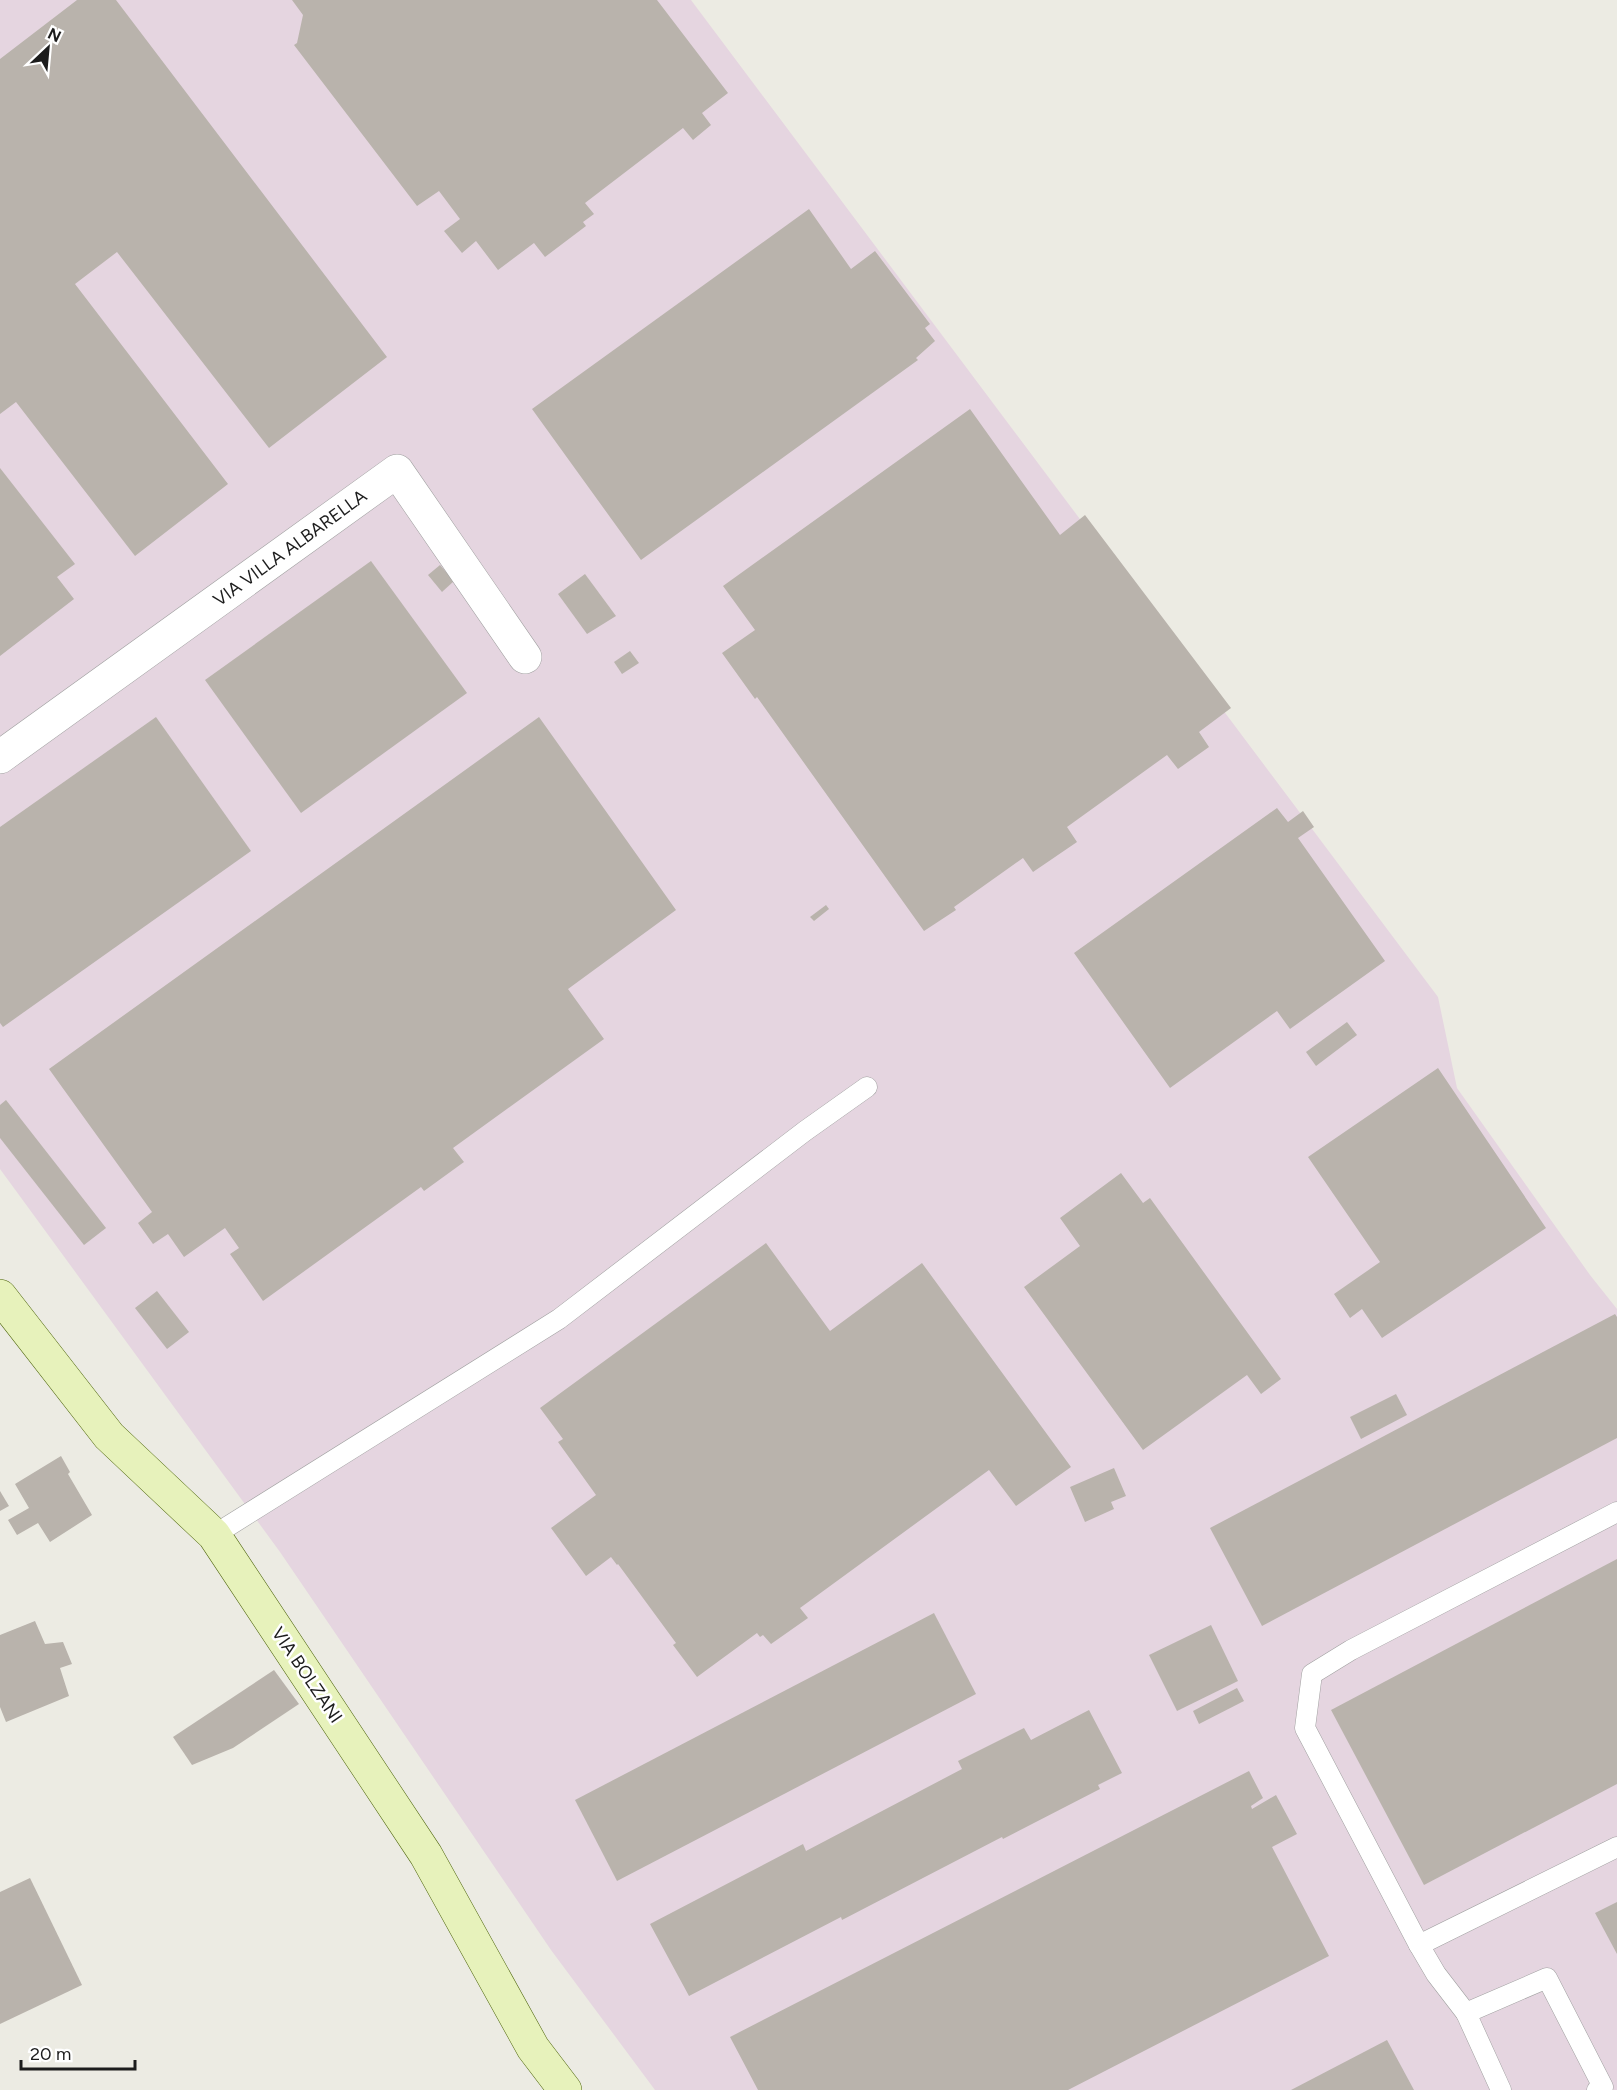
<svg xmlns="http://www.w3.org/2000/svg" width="1617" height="2090" viewBox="0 0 1617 2090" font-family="Figtree,sans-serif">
	<rect width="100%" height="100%" fill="#ecebe3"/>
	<path fill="#e5d5e0" d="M 0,0 L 691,0 L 1438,997 L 1457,1088 L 1590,1275 L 1617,1309 L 1617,2090 L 655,2090 L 551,1950 L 280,1552 L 0,1169 Z"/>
	<g fill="#b9b3ac">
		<path d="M 77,0 L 116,0 L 387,357 L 269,448 L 117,252 L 75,284 L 228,484 L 135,556 L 16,402 L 0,414 L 0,59 Z"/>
		<path d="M 292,0 L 657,0 L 728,93 L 702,113 L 711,125 L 693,140 L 683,128 L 585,203 L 594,214 L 583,222 L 586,226 L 545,257 L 534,243 L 498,270 L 476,241 L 462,253 L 444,231 L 460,219 L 439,191 L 417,206 L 294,45 L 297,43 L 303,15 Z"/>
		<path d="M 809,209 L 851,269 L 875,251 L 930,324 L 925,328 L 935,341 L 916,358 L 918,360 L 641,560 L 532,409 Z"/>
		<path d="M 970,409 L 1060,535 L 1085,515 L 1231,708 L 1199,732 L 1209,747 L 1178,769 L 1167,755 L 1067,827 L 1077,842 L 1033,872 L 1023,858 L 954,907 L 956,910 L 924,931 L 757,697 L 755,699 L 722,653 L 755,630 L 723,586 Z"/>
		<path d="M 0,468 L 75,564 L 57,577 L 74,599 L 0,656 Z"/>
		<path d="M 371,561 L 467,693 L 301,813 L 205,680 Z"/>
		<path d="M 440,565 L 454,581 L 442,592 L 428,575 Z"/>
		<path d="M 585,574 L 616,616 L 587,634 L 558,594 Z"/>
		<path d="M 630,651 L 639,663 L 622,674 L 614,662 Z"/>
		<path d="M 156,717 L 251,851 L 3,1027 L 0,1023 L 0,827 Z"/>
		<path d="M 539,717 L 676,910 L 568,989 L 604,1039 L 453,1148 L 464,1162 L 424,1191 L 421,1187 L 263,1301 L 230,1254 L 239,1248 L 225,1228 L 184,1257 L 168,1234 L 153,1244 L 138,1223 L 152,1212 L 49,1069 Z"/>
		<path d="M 1277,808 L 1288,822 L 1303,811 L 1314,827 L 1298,838 L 1385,961 L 1290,1029 L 1277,1011 L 1170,1088 L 1074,953 Z"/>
		<path d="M 826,905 L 829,909 L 814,921 L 810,917 Z"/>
		<path d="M 1347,1022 L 1357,1035 L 1316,1066 L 1306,1052 Z"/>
		<path d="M 1438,1068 L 1546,1228 L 1382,1338 L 1362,1309 L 1350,1318 L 1334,1294 L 1380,1262 L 1308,1157 Z"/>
		<path d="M 6,1100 L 106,1228 L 84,1245 L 0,1138 L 0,1105 Z"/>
		<path d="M 1121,1173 L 1143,1203 L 1150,1198 L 1281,1379 L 1261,1394 L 1247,1375 L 1143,1450 L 1024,1287 L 1080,1246 L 1060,1218 Z"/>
		<path d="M 766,1243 L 830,1331 L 922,1263 L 1071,1467 L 1016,1506 L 989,1470 L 800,1608 L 808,1618 L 771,1644 L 763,1635 L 760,1637 L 757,1633 L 697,1677 L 673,1645 L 676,1643 L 618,1564 L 617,1565 L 611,1557 L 586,1576 L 551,1528 L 596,1495 L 558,1442 L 563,1439 L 540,1408 Z"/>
		<path d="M 157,1291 L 189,1332 L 167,1349 L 135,1308 Z"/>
		<path d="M 1615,1314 L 1617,1317 L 1617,1438 L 1262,1626 L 1210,1528 Z"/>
		<path d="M 1396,1394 L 1407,1415 L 1361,1439 L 1350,1417 Z"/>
		<path d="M 61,1456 L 70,1472 L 68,1474 L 92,1515 L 50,1542 L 38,1523 L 17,1535 L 8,1520 L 29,1508 L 15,1484 Z"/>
		<path d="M 1114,1468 L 1126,1496 L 1111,1502 L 1114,1509 L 1085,1522 L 1070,1487 Z"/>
		<path d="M 0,1491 L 9,1506 L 0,1511 Z"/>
		<path d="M 1617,1559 L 1617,1784 L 1424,1885 L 1331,1710 Z"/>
		<path d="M 934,1613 L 976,1694 L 617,1881 L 575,1800 Z"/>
		<path d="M 35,1621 L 45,1644 L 63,1642 L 72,1664 L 60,1668 L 69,1696 L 6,1722 L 0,1707 L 0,1635 Z"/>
		<path d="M 1211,1625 L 1238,1681 L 1177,1711 L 1149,1655 Z"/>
		<path d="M 274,1670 L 299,1704 L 233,1748 L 192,1765 L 173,1737 Z"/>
		<path d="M 1237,1688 L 1244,1701 L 1199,1724 L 1193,1711 Z"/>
		<path d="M 1089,1710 L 1122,1773 L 1098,1785 L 1100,1789 L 1003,1839 L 1002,1837 L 842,1920 L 841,1917 L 689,1996 L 650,1924 L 803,1844 L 806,1851 L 962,1769 L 958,1761 L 1024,1728 L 1031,1740 Z"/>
		<path d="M 1249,1771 L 1263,1798 L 1251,1806 L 1252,1809 L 1276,1795 L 1297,1834 L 1272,1847 L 1329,1956 L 1068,2090 L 758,2090 L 730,2037 Z"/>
		<path d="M 30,1878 L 82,1985 L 0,2024 L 0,1892 Z"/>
		<path d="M 1617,1902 L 1617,1954 L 1595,1913 Z"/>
		<path d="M 1387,2040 L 1414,2090 L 1291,2090 Z"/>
	</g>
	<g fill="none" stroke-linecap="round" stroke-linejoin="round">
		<g stroke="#a0a0a0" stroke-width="21">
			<g id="lane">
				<path d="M 214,1535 L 559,1319 L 805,1131 L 867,1087"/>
				<path d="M 1419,1945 L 1617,1847"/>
				<path d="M 1466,2013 L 1436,1974 L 1419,1945 L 1305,1728 L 1312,1674 L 1351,1650 L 1617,1512"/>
				<path d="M 1501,2090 L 1466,2013 L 1547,1978 L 1603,2087 L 1597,2090"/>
			</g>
		</g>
		<g stroke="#a0a0a0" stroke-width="34">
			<path id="street" d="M 0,757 L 397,471 L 525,657"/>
		</g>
		<g stroke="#50670f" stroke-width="34">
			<path id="secondary" d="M 0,1296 L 109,1436 L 214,1535 L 426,1855 L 533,2048 L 565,2090"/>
		</g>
		<use href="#lane" stroke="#fff" stroke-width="20"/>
		<use href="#street" stroke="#fff" stroke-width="33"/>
		<use href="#secondary" stroke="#e7f2bb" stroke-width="33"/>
	</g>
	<g text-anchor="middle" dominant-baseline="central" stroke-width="5" stroke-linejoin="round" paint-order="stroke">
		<g font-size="18" fill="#1c1c1c" stroke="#fff">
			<text transform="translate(290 548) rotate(-36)">VIA VILLA ALBARELLA</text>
			<text transform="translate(307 1675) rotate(56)">VIA BOLZANI</text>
		</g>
	</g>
	<g transform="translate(48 48) rotate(26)" stroke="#ffffff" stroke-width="4.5" paint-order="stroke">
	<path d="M0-4.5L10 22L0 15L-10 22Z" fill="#1c1c1c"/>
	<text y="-9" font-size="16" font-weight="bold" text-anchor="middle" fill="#1c1c1c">N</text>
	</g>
	<path d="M21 2060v9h114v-9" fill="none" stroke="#1c1c1c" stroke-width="3"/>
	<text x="30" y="2060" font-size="18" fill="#1c1c1c" stroke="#ffffff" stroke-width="4.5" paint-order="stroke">20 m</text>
</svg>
